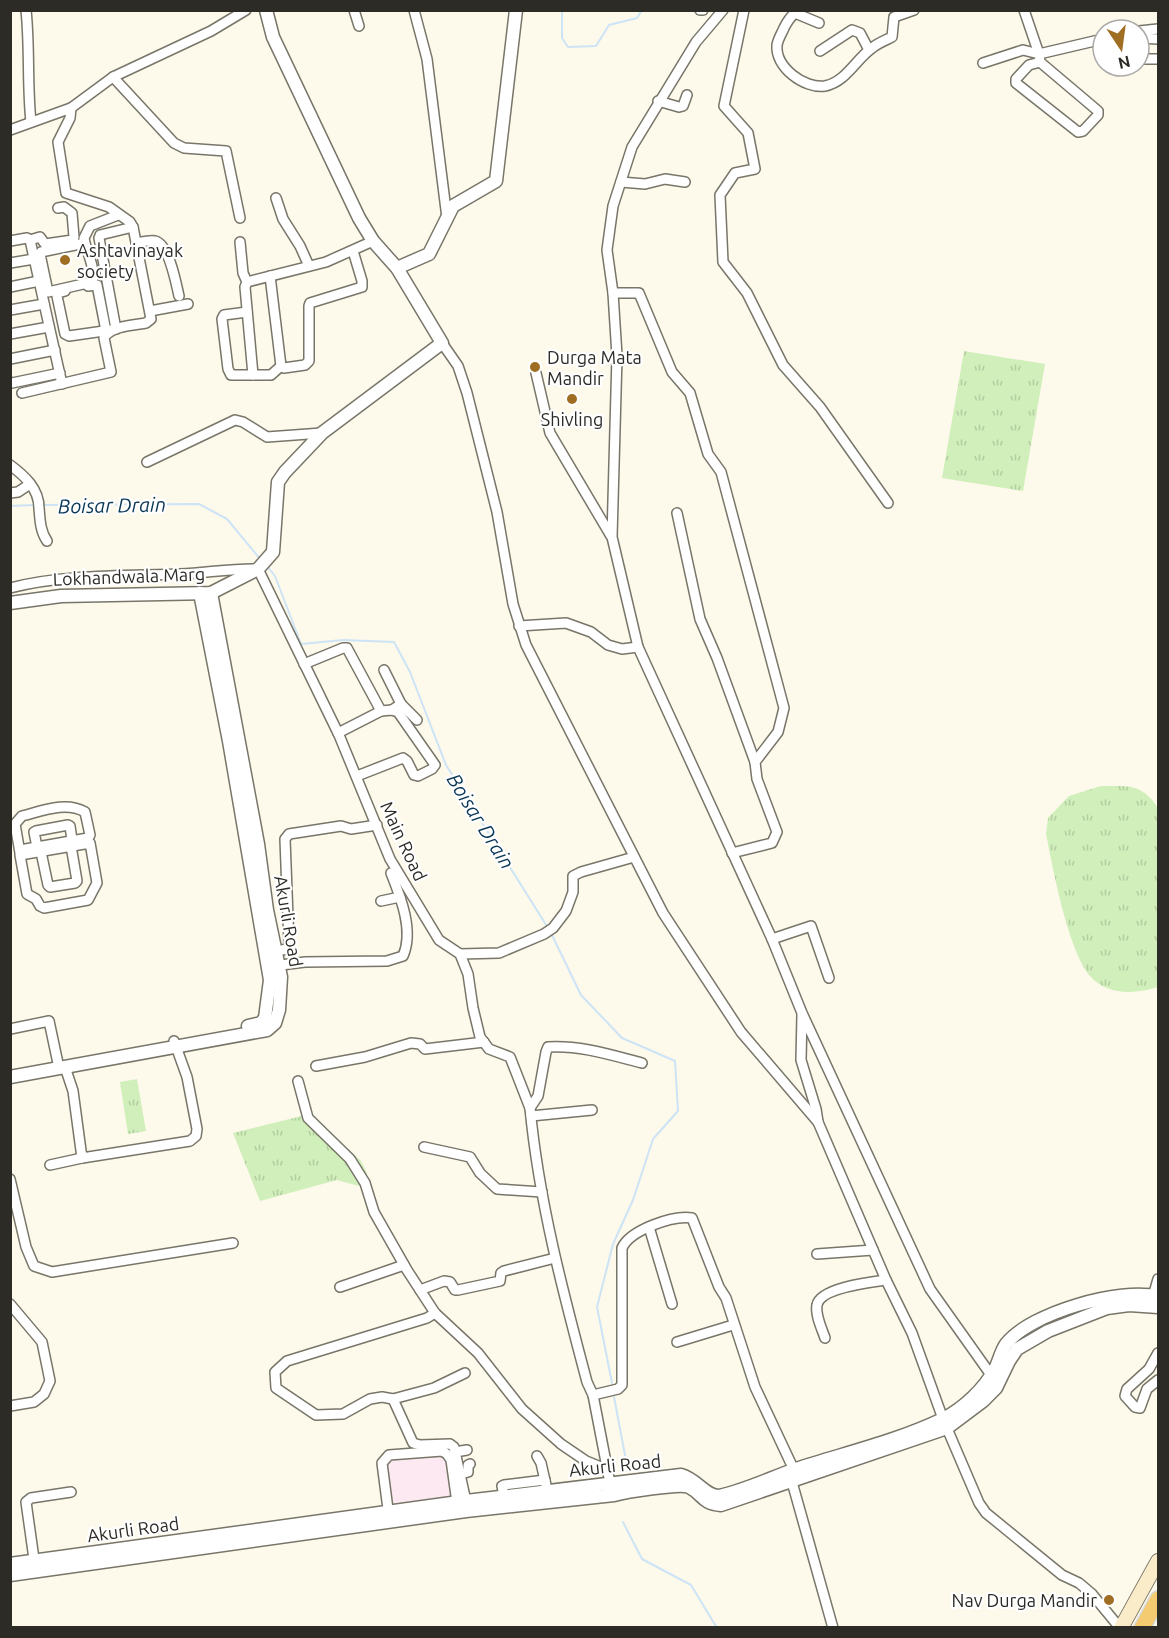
<svg xmlns="http://www.w3.org/2000/svg" width="1169" height="1638" viewBox="0 0 1169 1638" font-family="Ubuntu,sans-serif">
	<defs>
		<pattern id="park-tufts" width="24" height="20" patternUnits="userSpaceOnUse" patternTransform="scale(1.5)"><rect width="24" height="20" fill="#d0efba"/><path d="M3 7l-1-3M5 7V3M7 7l1-3M15 17l-1-3M17 17v-4M19 17l1-3" fill="none" stroke="#b3cda0"/></pattern>
	</defs>
	<rect width="100%" height="100%" fill="#fdf9eb"/>
	<path fill="#fce9f2" d="M 454,1453 L 460,1500 L 384,1510 L 377,1464 L 380,1458 L 386,1454 Z"/>
	<g fill="url(#park-tufts)">
		<path d="M 964,351 L 1045,364 L 1023,491 L 942,478 Z"/>
		<path d="M 1101,786 C 1128,786 1142,783 1158,808 L 1158,987 C 1136,994 1107,996 1090,976 C 1068,950 1053,869 1046,834 L 1048,818 L 1069,796 Z"/>
		<path d="M 137,1079 L 146,1131 L 128,1134 L 120,1082 Z"/>
		<path d="M 310,1114 L 361,1161 L 367,1173 L 366,1182 L 359,1186 L 337,1180 L 260,1201 L 233,1133 Z"/>
	</g>
	<g fill="none" stroke-linecap="round" stroke-linejoin="round">
		<g stroke="#cde4f6" stroke-width="2">
			<path d="M 562,10 L 562,38 L 568,47 L 596,46 L 609,25 L 637,18 L 642,10"/>
			<path d="M 40,505 L 199,504 L 227,519 L 261,560"/>
			<path d="M 10,506 L 35,505"/>
			<path d="M 267,566 L 275,576 L 301,644 L 343,640 L 394,642 L 410,672 L 446,765 L 548,928"/>
			<path d="M 551,933 L 581,995 L 622,1038 L 675,1061 L 678,1111 L 653,1139 L 633,1200 L 613,1244 L 597,1307 L 612,1383"/>
			<path d="M 614,1397 L 628,1471"/>
			<path d="M 623,1522 L 642,1559 L 691,1585 L 717,1628"/>
		</g>
		<g stroke="#787569" stroke-width="12">
			<g id="minor">
				<path d="M 26,10 C 30,48 27,85 31,122"/>
				<path d="M 354,10 L 359,26"/>
				<path d="M 414,10 L 427,59 L 447,218"/>
				<path d="M 700,10 L 703,10"/>
				<path d="M 723,10 L 696,42 L 632,147 L 613,206 L 607,250 L 613,293 L 617,356 L 612,537 L 638,647 L 772,939 L 802,1013 L 930,1289 L 991,1375"/>
				<path d="M 744,10 L 724,106 L 748,133 L 755,169 L 735,173 L 720,195 L 723,262 L 747,293 L 783,365 L 820,407 L 888,503"/>
				<path d="M 1024,10 L 1039,54 L 1103,39"/>
				<path d="M 819,23 L 795,13 C 790,17 787,22 784,28 C 782,33 778,39 777,45 C 775,67 804,89 825,86 C 846,82 856,59 872,48 C 878,43 886,40 892,37 L 894,17 L 914,10"/>
				<path d="M 1139,31 L 1158,29"/>
				<path d="M 1139,38 L 1158,39"/>
				<path d="M 820,51 L 852,30 L 860,33 L 869,50"/>
				<path d="M 1139,59 L 1158,59"/>
				<path d="M 983,63 L 1023,50 L 1039,54 L 1040,62 L 1098,111 L 1098,115 L 1083,131 L 1078,132 L 1016,83 L 1016,79 L 1029,65 L 1040,62"/>
				<path d="M 113,77 L 174,143 L 184,148 L 226,151 L 240,218"/>
				<path d="M 658,101 L 679,107 L 683,106 L 687,95"/>
				<path d="M 10,130 L 71,108 L 113,77 L 211,31 L 246,10"/>
				<path d="M 621,182 L 645,184 L 665,179 L 685,182"/>
				<path d="M 276,198 L 283,219 L 300,246 L 309,266"/>
				<path d="M 100,235 L 133,227"/>
				<path d="M 99,238 L 116,329"/>
				<path d="M 30,240 L 40,237 L 45,244 L 73,240 L 74,237 L 72,213 L 64,207 L 58,208"/>
				<path d="M 10,241 L 27,238 L 30,240 L 62,384"/>
				<path d="M 240,242 L 243,273 L 247,282 L 245,287 L 253,375"/>
				<path d="M 85,243 L 41,252 L 40,254 L 48,292 L 92,282 C 96,267 86,252 84,238 L 90,226 L 118,215"/>
				<path d="M 136,243 C 142,242 149,240 155,241 C 169,244 176,283 179,296"/>
				<path d="M 10,263 L 34,259"/>
				<path d="M 270,276 L 281,366 L 284,368 L 305,365 L 309,361 L 309,306 L 310,303 L 362,287 L 362,281 L 353,251"/>
				<path d="M 247,282 L 326,262 L 373,241"/>
				<path d="M 88,286 L 97,285 L 106,331"/>
				<path d="M 10,287 L 39,281"/>
				<path d="M 65,291 L 58,293 L 57,296 L 65,334 L 69,336 L 111,330"/>
				<path d="M 613,293 L 639,293 L 672,372 L 690,393 L 708,454 L 721,472 L 784,708 L 778,732 L 755,762 L 757,779 L 777,832 L 772,843 L 732,853"/>
				<path d="M 10,310 L 44,304"/>
				<path d="M 150,311 L 188,304"/>
				<path d="M 247,312 L 224,315 L 222,319 L 228,369 L 231,375 L 271,375 L 281,366"/>
				<path d="M 10,334 L 49,327"/>
				<path d="M 442,343 L 458,366 L 467,393 L 497,512 L 513,604 L 526,645 L 663,913 L 741,1032 L 818,1122 L 886,1280 L 912,1333 L 943,1419 L 979,1503 L 986,1513 L 1062,1575 L 1079,1583 L 1092,1594 L 1120,1628"/>
				<path d="M 10,359 L 55,350"/>
				<path d="M 536,373 L 550,433 L 611,536"/>
				<path d="M 10,382 L 12,383 L 60,373"/>
				<path d="M 22,393 L 111,372 L 104,338 C 110,326 134,325 146,323 L 151,319 L 133,227 L 130,222 L 109,207 L 66,193 L 58,142 L 70,118 L 71,108"/>
				<path d="M 147,462 L 235,420 L 243,422 L 267,437 L 322,433"/>
				<path d="M 10,465 C 25,476 39,489 39,508 C 40,519 40,531 47,541"/>
				<path d="M 10,493 L 18,492 L 30,484"/>
				<path d="M 677,513 L 700,619 L 717,658 L 755,762"/>
				<path d="M 10,588 C 65,574 124,576 180,574 C 206,573 233,568 258,569 L 339,735 L 390,859 L 439,940 L 460,954 L 468,974 L 473,1008 L 480,1037 L 489,1049 L 510,1057 L 530,1108"/>
				<path d="M 519,626 L 566,623 L 591,632 L 608,645 L 622,649 L 638,647"/>
				<path d="M 304,664 L 343,648 L 347,648 L 381,711 L 392,710 L 398,712 L 435,765 L 432,769 L 418,776 L 414,775 L 407,761 L 403,758 L 357,776"/>
				<path d="M 384,670 L 401,704 L 392,710"/>
				<path d="M 401,704 L 417,720"/>
				<path d="M 338,733 L 381,711"/>
				<path d="M 37,847 L 34,832 L 36,831 L 68,825 L 70,826 L 72,840"/>
				<path d="M 20,850 L 88,838 L 90,835 L 85,812 C 66,801 42,811 22,816 L 15,824 L 20,853 L 20,855 L 27,894 L 36,899 L 40,906 L 44,908 L 88,900 L 97,883 L 90,843 L 20,855"/>
				<path d="M 41,852 L 48,885 L 50,887 L 75,883 L 77,881 L 71,846"/>
				<path d="M 381,901 L 400,897"/>
				<path d="M 772,939 L 811,926 L 829,978"/>
				<path d="M 271,952 L 287,949 L 289,944 L 285,839 L 289,834 L 341,826 L 351,829 L 377,825"/>
				<path d="M 460,954 L 499,953 L 544,934 L 553,928 L 566,911 L 573,892 L 573,876 L 581,872 L 634,857"/>
				<path d="M 273,966 L 305,962 L 387,961 L 403,956 C 414,931 401,898 391,873"/>
				<path d="M 802,1015 L 801,1060 L 816,1109 L 818,1122"/>
				<path d="M 10,1029 L 49,1021 L 59,1068"/>
				<path d="M 316,1066 L 365,1057 L 411,1043 L 420,1044 L 425,1049 L 484,1042"/>
				<path d="M 65,1067 L 73,1091 L 82,1158 L 190,1141 L 196,1136 L 197,1129 L 187,1077 L 174,1041"/>
				<path d="M 298,1081 L 308,1118 L 350,1159 L 365,1183 L 374,1212 L 407,1270 L 435,1313 L 478,1353 L 522,1409 L 561,1444 L 586,1461 L 608,1470"/>
				<path d="M 531,1116 L 592,1110"/>
				<path d="M 424,1147 L 470,1157 L 480,1173 L 497,1189 L 542,1192"/>
				<path d="M 50,1165 L 82,1158"/>
				<path d="M 10,1179 L 26,1247 L 34,1266 L 52,1272 L 233,1243"/>
				<path d="M 649,1227 L 672,1304"/>
				<path d="M 817,1254 L 873,1250"/>
				<path d="M 340,1287 L 404,1265"/>
				<path d="M 420,1290 L 444,1281 L 450,1282 L 455,1290 L 458,1290 L 500,1281 L 501,1273 L 504,1271 L 555,1258"/>
				<path d="M 1152,1300 L 1158,1279"/>
				<path d="M 10,1304 L 42,1342 L 50,1381 L 44,1394 L 34,1402 L 10,1406"/>
				<path d="M 435,1313 L 427,1318 L 287,1361 L 275,1372 L 276,1388 L 316,1415 L 343,1414 L 370,1399 L 382,1397 L 393,1399 L 434,1388 L 465,1373"/>
				<path d="M 825,1338 C 822,1329 815,1315 817,1305 C 820,1288 871,1282 886,1280"/>
				<path d="M 677,1342 L 733,1325"/>
				<path d="M 1158,1353 L 1149,1369 L 1127,1389 L 1125,1396 L 1135,1407 L 1140,1408 L 1147,1389 L 1158,1380"/>
				<path d="M 593,1395 L 618,1389 L 622,1385 L 622,1248 C 630,1230 673,1215 692,1218 L 719,1287 L 726,1298 L 755,1387 L 794,1470"/>
				<path d="M 393,1399 L 413,1443 L 420,1445 L 450,1444 L 454,1447 L 467,1506"/>
				<path d="M 455,1452 L 467,1450"/>
				<path d="M 537,1456 L 541,1463 L 546,1485"/>
				<path d="M 461,1474 L 468,1472 L 468,1465 L 470,1464"/>
				<path d="M 792,1482 L 833,1628"/>
				<path d="M 607,1488 L 610,1483 L 593,1395 L 587,1382 C 563,1292 539,1202 530,1108 L 538,1096 L 546,1052 L 548,1047 C 580,1045 611,1055 642,1063"/>
				<path d="M 504,1496 L 502,1486 L 504,1485 L 545,1480"/>
				<path d="M 389,1517 L 382,1463 L 389,1455 L 442,1451 L 447,1454 L 451,1460 L 457,1503"/>
				<path d="M 35,1566 L 26,1502 L 31,1498 L 71,1492"/>
			</g>
		</g>
		<g stroke="#787569" stroke-width="15">
			<g id="tertiary">
				<path d="M 397,268 L 429,254 L 453,206 L 496,181 L 516,10"/>
				<path d="M 200,593 L 229,741 L 270,980 L 265,1018 L 261,1023 L 248,1026"/>
				<path d="M 10,603 L 61,596 L 211,593 L 258,569 L 273,552 L 278,482 L 285,472 L 322,433 L 442,343 L 397,268 L 373,241 L 359,218 L 273,37 L 266,10"/>
				<path d="M 10,1077 L 267,1030 L 275,1023 L 279,1010 L 281,977 L 267,910 L 258,844 L 211,593"/>
				<path d="M 10,1564 L 466,1501 L 681,1475 C 698,1480 705,1496 719,1496 C 746,1490 770,1478 796,1469 C 845,1453 897,1441 943,1419 C 964,1408 984,1389 995,1369 C 999,1361 1001,1351 1006,1344 C 1030,1313 1121,1287 1158,1297"/>
				<path d="M 10,1575 L 466,1511 L 614,1495 C 625,1492 680,1483 689,1487 C 704,1495 701,1503 721,1505 L 947,1428 L 983,1401 L 996,1388 L 1009,1361 L 1017,1349 L 1048,1331 L 1107,1308 L 1129,1305 L 1158,1307"/>
			</g>
		</g>
		<g stroke="#787569" stroke-width="16">
			<path id="secondary" d="M 1121,1628 L 1158,1561"/>
		</g>
		<g stroke="#d9d9d8" stroke-width="18">
			<path id="trunk" d="M 1142,1628 L 1158,1599"/>
		</g>
		<use href="#minor" stroke="#fff" stroke-width="9"/>
		<use href="#tertiary" stroke="#fff" stroke-width="12"/>
		<use href="#secondary" stroke="#fbecc9" stroke-width="14"/>
		<use href="#trunk" stroke="#f4cb70" stroke-width="15"/>
	</g>
	<g fill="#9f6e22" stroke="#fff" stroke-width="2">
		<circle cx="65" cy="260" r="6"/>
		<circle cx="535" cy="367" r="6"/>
		<circle cx="572" cy="399" r="6"/>
		<circle cx="1109" cy="1600" r="6"/>
	</g>
	<g text-anchor="middle" dominant-baseline="central" stroke-width="4.5" stroke-linejoin="round" paint-order="stroke">
		<g font-size="18" fill="#2c2b26" stroke="#fff" text-anchor="start">
			<text x="77" y="250">Ashtavinayak<tspan x="77" dy="21">society</tspan></text>
			<text x="547" y="357">Durga Mata<tspan x="547" dy="21">Mandir</tspan></text>
			<text x="572" y="419" text-anchor="middle">Shivling</text>
			<text x="1097" y="1600" text-anchor="end">Nav Durga Mandir</text>
		</g>
		<g font-size="18" fill="#2c2b26" stroke="#fff">
			<text transform="translate(129 576) rotate(-2)">Lokhandwala Marg</text>
			<text transform="translate(404 841) rotate(65)">Main Road</text>
			<text transform="translate(289 921) rotate(80)">Akurli Road</text>
			<text transform="translate(615 1465) rotate(-6)">Akurli Road</text>
			<text transform="translate(133 1529) rotate(-8)">Akurli Road</text>
		</g>
		<g font-size="20" font-style="italic" fill="#0a3755" stroke="#fff">
			<text transform="translate(112 505) rotate(-1)">Boisar Drain</text>
			<text transform="translate(481 821) rotate(58)">Boisar Drain</text>
		</g>
	</g>
	<rect width="1169" height="1638" fill="none" stroke="#2c2b26" stroke-width="24"/>
	<g transform="translate(1121 48) rotate(167)"><circle r="28" fill="#ffffff" stroke="#abaaa8" stroke-width="1.5"/>
	<path d="M0-4.5L10 22L0 15L-10 22Z" fill="#9f6e22"/>
	<text y="-9" font-size="16" font-weight="bold" text-anchor="middle" fill="#2c2b26">N</text>
	</g>
</svg>
